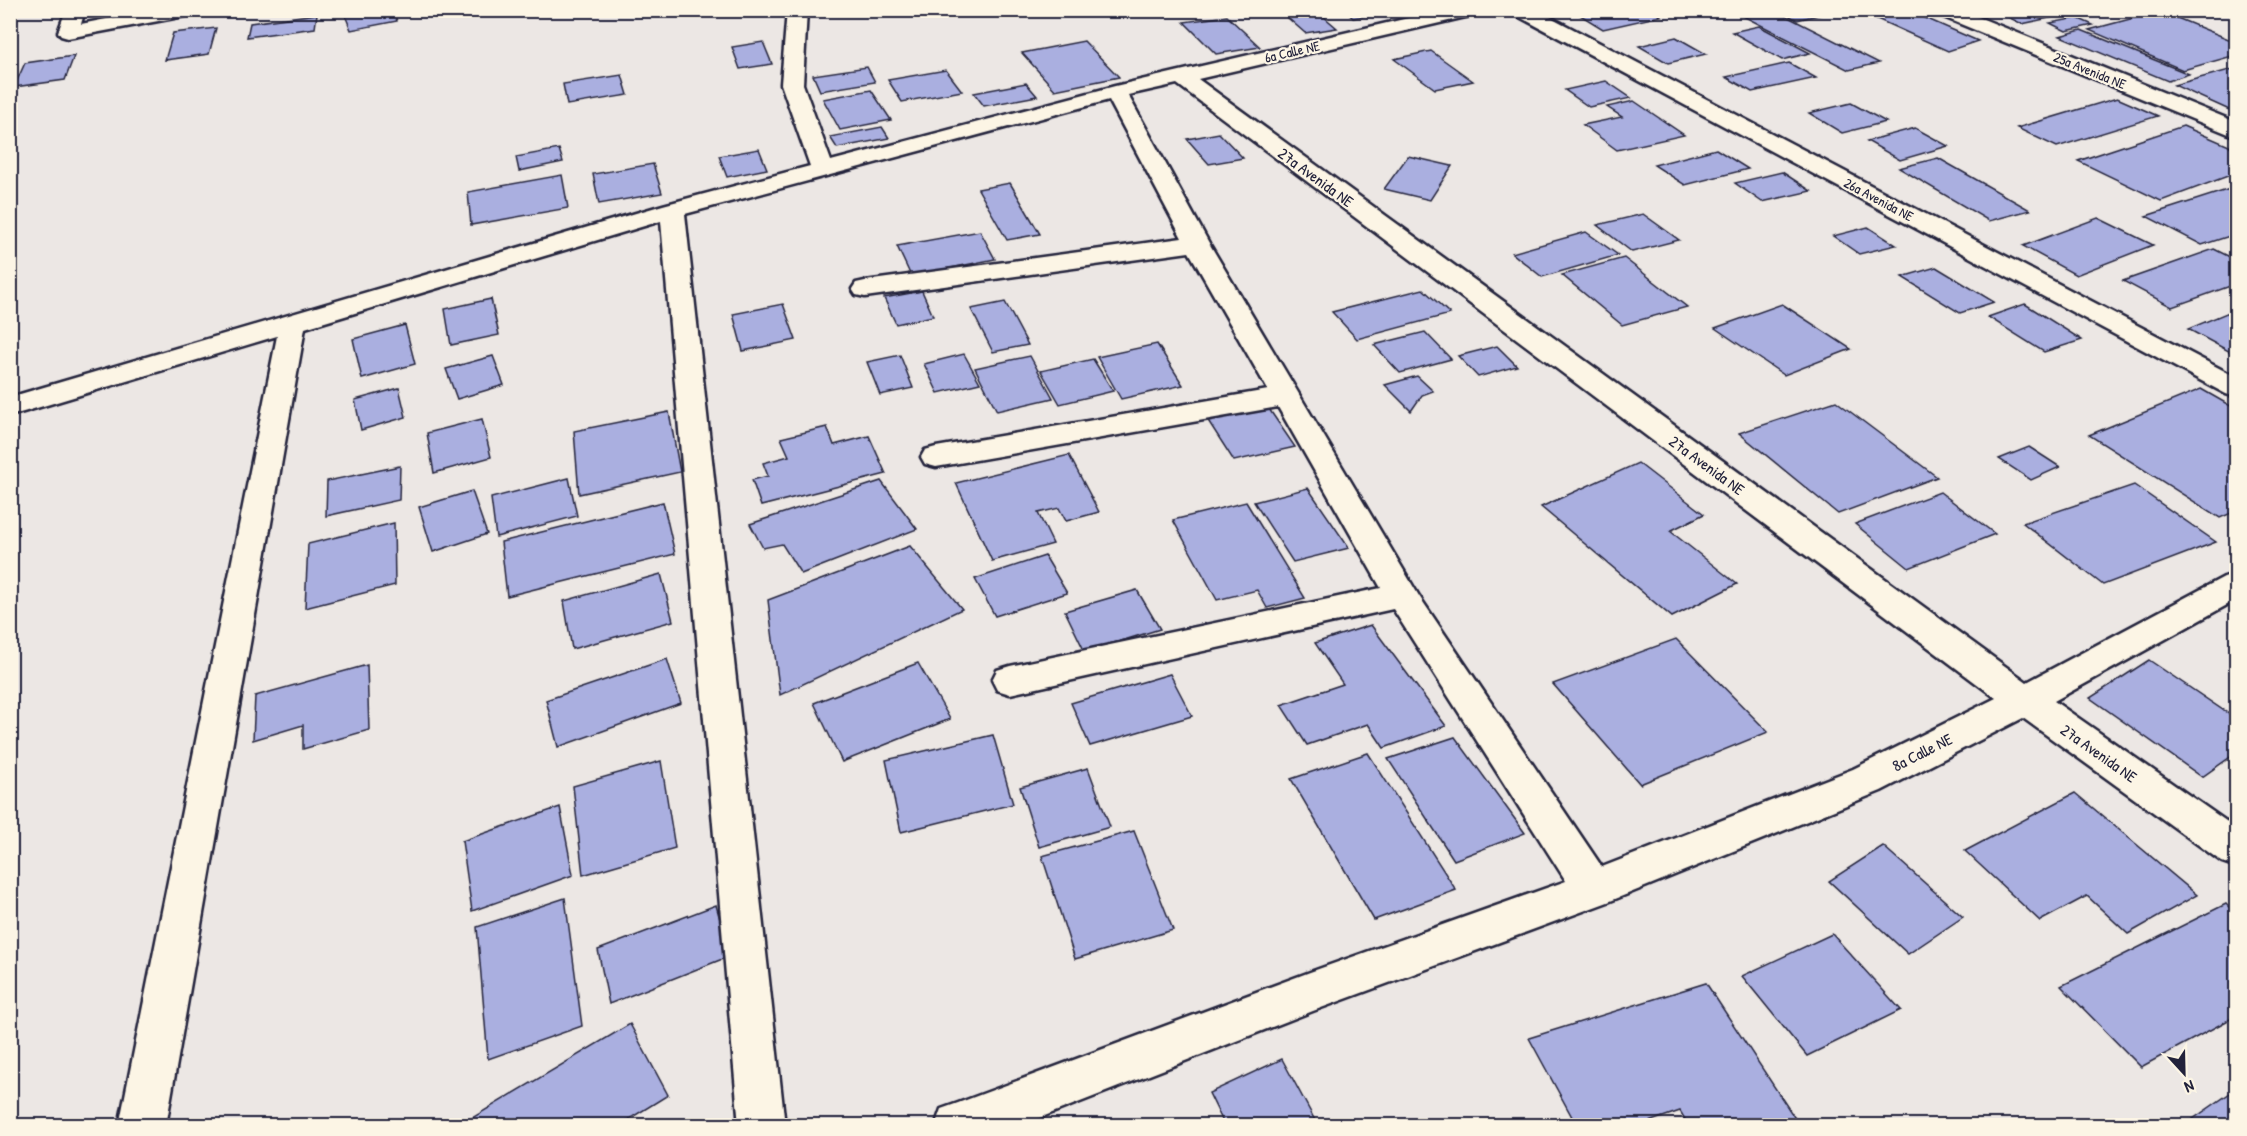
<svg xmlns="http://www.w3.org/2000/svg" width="2247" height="1136" viewBox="0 0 2247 1136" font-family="'Patrick Hand',sans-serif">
	<rect width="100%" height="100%" fill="#ece7e4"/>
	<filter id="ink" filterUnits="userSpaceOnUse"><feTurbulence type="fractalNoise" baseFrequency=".0167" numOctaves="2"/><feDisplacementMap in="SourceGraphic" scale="12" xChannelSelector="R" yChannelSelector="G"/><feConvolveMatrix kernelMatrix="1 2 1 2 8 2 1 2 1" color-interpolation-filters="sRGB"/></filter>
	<g filter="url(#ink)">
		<g fill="#aaafe0" stroke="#22223b" stroke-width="1.5">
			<path d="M 343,10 L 393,10 L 397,21 L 351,30 Z"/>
			<path d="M 1289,10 L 1316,10 L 1337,28 L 1305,33 L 1281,12 Z"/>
			<path d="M 1344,10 L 1381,10 L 1384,13 L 1353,18 Z"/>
			<path d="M 1572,10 L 1652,10 L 1661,16 L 1603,29 Z"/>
			<path d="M 1739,10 L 1774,10 L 1879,63 L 1849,70 L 1735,12 Z"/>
			<path d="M 1779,10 L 1829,10 L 1831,12 L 1797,20 Z"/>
			<path d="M 1857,10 L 1907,10 L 1978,41 L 1948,51 Z"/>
			<path d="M 1994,10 L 2048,10 L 2059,16 L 2022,24 Z"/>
			<path d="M 2160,11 L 2236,42 L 2236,55 L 2183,70 L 2089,30 Z"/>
			<path d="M 317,14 L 315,28 L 247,37 L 250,23 Z"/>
			<path d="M 1227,16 L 1260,47 L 1216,54 L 1184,22 Z"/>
			<path d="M 2077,18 L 2093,25 L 2066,31 L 2050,23 Z"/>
			<path d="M 1759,26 L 1810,53 L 1782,60 L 1732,32 Z"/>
			<path d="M 216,28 L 209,54 L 165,60 L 173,33 Z"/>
			<path d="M 2081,30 L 2189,74 L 2168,81 L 2060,36 Z"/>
			<path d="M 1676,37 L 1706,54 L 1668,63 L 1639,46 Z"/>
			<path d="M 1084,41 L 1119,77 L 1055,90 L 1022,53 Z"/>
			<path d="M 763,42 L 772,64 L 740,69 L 732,47 Z"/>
			<path d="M 1431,51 L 1473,81 L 1435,89 L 1394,59 Z"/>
			<path d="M 74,56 L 65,80 L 14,87 L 25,63 Z"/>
			<path d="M 1789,63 L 1816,78 L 1752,92 L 1726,77 Z"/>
			<path d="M 867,67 L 875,82 L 820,91 L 813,75 Z"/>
			<path d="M 2233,69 L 2236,71 L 2236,113 L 2174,85 Z"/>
			<path d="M 946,70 L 962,91 L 902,102 L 888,80 Z"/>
			<path d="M 622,75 L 628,95 L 567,105 L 563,84 Z"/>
			<path d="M 1606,81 L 1631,98 L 1589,107 L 1565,90 Z"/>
			<path d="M 1026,83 L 1037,96 L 984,106 L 974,93 Z"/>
			<path d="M 871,90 L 891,120 L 840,130 L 823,99 Z"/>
			<path d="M 2117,98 L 2158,116 L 2057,147 L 2017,128 Z"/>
			<path d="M 1634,101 L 1684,135 L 1617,150 L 1583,125 L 1622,117 L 1607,107 Z"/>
			<path d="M 1851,103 L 1886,122 L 1842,133 L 1809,113 Z"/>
			<path d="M 2183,126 L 2236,149 L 2236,173 L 2161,201 L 2078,161 Z"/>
			<path d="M 882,127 L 889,138 L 837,148 L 830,137 Z"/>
			<path d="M 1915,128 L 1948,146 L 1900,160 L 1867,141 Z"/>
			<path d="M 1219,133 L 1243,158 L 1209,164 L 1187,139 Z"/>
			<path d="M 559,149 L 563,162 L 519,171 L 516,157 Z"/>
			<path d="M 759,149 L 767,169 L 727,177 L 719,156 Z"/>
			<path d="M 1716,149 L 1748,169 L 1685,185 L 1654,165 Z"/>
			<path d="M 1408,156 L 1452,166 L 1430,200 L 1384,189 Z"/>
			<path d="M 1938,158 L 2030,210 L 1989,221 L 1899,168 Z"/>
			<path d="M 653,164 L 662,193 L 599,204 L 593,174 Z"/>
			<path d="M 1782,172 L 1811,191 L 1762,202 L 1735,183 Z"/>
			<path d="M 562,175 L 568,208 L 471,225 L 468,192 Z"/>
			<path d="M 1010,183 L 1040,234 L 1007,240 L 978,189 Z"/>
			<path d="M 2236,187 L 2236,234 L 2202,245 L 2146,216 Z"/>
			<path d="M 1643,214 L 1679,240 L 1632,252 L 1597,225 Z"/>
			<path d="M 2098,218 L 2153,245 L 2076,275 L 2023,246 Z"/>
			<path d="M 1868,227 L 1896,245 L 1859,254 L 1833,236 Z"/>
			<path d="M 980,231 L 995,259 L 911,276 L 897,246 Z"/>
			<path d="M 1586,232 L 1618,255 L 1542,277 L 1512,253 Z"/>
			<path d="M 2214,249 L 2236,260 L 2236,284 L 2172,307 L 2123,281 Z"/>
			<path d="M 1624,258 L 1687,307 L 1622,325 L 1562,275 Z"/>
			<path d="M 1936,267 L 1994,302 L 1960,313 L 1902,277 Z"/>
			<path d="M 1423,289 L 1450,314 L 1357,339 L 1332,312 Z"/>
			<path d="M 922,291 L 933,316 L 896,324 L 884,298 Z"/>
			<path d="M 491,299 L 499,335 L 451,345 L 445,309 Z"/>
			<path d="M 1005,302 L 1028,345 L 993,352 L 971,309 Z"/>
			<path d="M 783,304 L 796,340 L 743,351 L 733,314 Z"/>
			<path d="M 1782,304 L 1851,349 L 1784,375 L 1715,328 Z"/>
			<path d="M 2025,304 L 2082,340 L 2044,352 L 1988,317 Z"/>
			<path d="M 2236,309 L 2236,355 L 2188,329 Z"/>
			<path d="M 405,325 L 415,364 L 362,379 L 353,339 Z"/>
			<path d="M 1425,332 L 1451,359 L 1400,373 L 1374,345 Z"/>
			<path d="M 1157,344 L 1183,385 L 1121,399 L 1097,357 Z"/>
			<path d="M 1497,346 L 1517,366 L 1478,377 L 1458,356 Z"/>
			<path d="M 964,354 L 980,383 L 938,393 L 924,364 Z"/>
			<path d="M 900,355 L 913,388 L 880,395 L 867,362 Z"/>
			<path d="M 493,356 L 504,385 L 457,399 L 446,369 Z"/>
			<path d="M 1030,356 L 1053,398 L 997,411 L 975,368 Z"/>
			<path d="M 1093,359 L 1113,391 L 1060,404 L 1041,371 Z"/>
			<path d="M 1417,376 L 1433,391 L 1422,395 L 1411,411 L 1385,385 Z"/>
			<path d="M 399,388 L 406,417 L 361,430 L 355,400 Z"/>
			<path d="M 2201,389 L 2236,409 L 2236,511 L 2220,518 L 2089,435 Z"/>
			<path d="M 1836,401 L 1937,477 L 1838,514 L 1739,433 Z"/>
			<path d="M 1267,406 L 1295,447 L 1234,461 L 1207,419 Z"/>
			<path d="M 669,412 L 680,472 L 579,494 L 574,431 Z"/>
			<path d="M 482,419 L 491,457 L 434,473 L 427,433 Z"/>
			<path d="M 827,427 L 834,445 L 869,436 L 886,474 L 761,506 L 752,480 L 768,476 L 763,463 L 789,456 L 781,438 Z"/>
			<path d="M 2029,447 L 2060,467 L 2031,480 L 1999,459 Z"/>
			<path d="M 1069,455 L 1099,512 L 1066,521 L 1059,508 L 1038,513 L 1053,544 L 992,561 L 956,483 Z"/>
			<path d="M 1638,463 L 1704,514 L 1670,531 L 1737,584 L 1672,617 L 1541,507 Z"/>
			<path d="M 400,466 L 399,500 L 326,516 L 327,481 Z"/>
			<path d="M 569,478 L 577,516 L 496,537 L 491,498 Z"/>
			<path d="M 881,481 L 917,529 L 801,574 L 782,544 L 763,548 L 750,524 Z"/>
			<path d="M 2134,485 L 2216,542 L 2103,585 L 2023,523 Z"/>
			<path d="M 1308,488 L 1349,548 L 1293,562 L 1254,502 Z"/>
			<path d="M 472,491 L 487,534 L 433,552 L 419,507 Z"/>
			<path d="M 1940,492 L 1995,534 L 1909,568 L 1855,524 Z"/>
			<path d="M 663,502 L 675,554 L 507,596 L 501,542 Z"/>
			<path d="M 1246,502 L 1305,598 L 1267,608 L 1257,590 L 1217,600 L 1173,520 Z"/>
			<path d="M 394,523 L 395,585 L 305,608 L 308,544 Z"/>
			<path d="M 910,546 L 962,609 L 780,695 L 768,600 Z"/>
			<path d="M 1045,556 L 1067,593 L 995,616 L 975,579 Z"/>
			<path d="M 661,574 L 673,621 L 572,649 L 564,601 Z"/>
			<path d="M 1137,590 L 1160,629 L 1085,652 L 1065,611 Z"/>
			<path d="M 1371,625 L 1446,726 L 1384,748 L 1368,724 L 1307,745 L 1281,705 L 1343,684 L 1315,643 Z"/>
			<path d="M 1676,639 L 1768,732 L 1640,784 L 1553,684 Z"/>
			<path d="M 667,659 L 681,703 L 558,747 L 546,700 Z"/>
			<path d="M 2149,660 L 2236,719 L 2236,753 L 2202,777 L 2090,698 Z"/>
			<path d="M 918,663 L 950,719 L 842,762 L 814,703 Z"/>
			<path d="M 367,665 L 369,730 L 303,749 L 303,725 L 253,740 L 255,696 Z"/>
			<path d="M 1170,674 L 1192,716 L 1090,746 L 1071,703 Z"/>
			<path d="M 993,735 L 1013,804 L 901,832 L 886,760 Z"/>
			<path d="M 1455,737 L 1525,833 L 1454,860 L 1388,759 Z"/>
			<path d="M 1368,753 L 1456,890 L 1374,920 L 1291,779 Z"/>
			<path d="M 661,761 L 675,848 L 583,875 L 573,786 Z"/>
			<path d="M 1088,768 L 1110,827 L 1039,847 L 1020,787 Z"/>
			<path d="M 2075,793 L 2197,895 L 2128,934 L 2087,896 L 2040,921 L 1965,851 Z"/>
			<path d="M 560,807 L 573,875 L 472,911 L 462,841 Z"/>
			<path d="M 1134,831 L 1173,930 L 1075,959 L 1042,856 Z"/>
			<path d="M 1883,846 L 1963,917 L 1908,954 L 1829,881 Z"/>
			<path d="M 565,898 L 582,1026 L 488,1059 L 477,927 Z"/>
			<path d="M 2226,904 L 2236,914 L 2236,1016 L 2141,1067 L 2061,986 Z"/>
			<path d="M 716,905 L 730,956 L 609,1004 L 598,950 Z"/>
			<path d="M 1832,934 L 1901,1010 L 1807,1056 L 1742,976 Z"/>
			<path d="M 1706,983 L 1800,1126 L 1689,1126 L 1680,1111 L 1637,1126 L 1577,1126 L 1529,1038 Z"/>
			<path d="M 630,1024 L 668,1095 L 618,1126 L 469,1126 L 467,1121 Z"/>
			<path d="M 1282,1059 L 1318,1126 L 1225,1126 L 1209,1093 Z"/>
			<path d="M 2236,1089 L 2236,1126 L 2183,1126 Z"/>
		</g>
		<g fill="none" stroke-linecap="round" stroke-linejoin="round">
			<g stroke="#22223b" stroke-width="5">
				<g id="minor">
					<path d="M 66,10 L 85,10 L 81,24 L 152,10 L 194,10 L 192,14 L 185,16 L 68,38 L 61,36 L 58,32 Z"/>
					<path d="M 787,10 L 807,10 L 803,84 L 831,161 L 1115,86 L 1443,10 L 1479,10 L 1477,14 L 1470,16 L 1198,79 L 2027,682 L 2224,577 L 2236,573 L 2236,600 L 2054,701 L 2236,828 L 2236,867 L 2222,862 L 2023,718 L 1881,791 L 1608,902 L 1313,1011 L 1019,1126 L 935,1126 L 941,1109 L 958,1103 L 1310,972 L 1566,881 L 1393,609 L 1010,694 L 997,690 L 992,680 L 997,670 L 1010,666 L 1381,588 L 1278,407 L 936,467 L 925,464 L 921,457 L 925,450 L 936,447 L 1268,390 L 1189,252 L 865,297 L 856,295 L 852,289 L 856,283 L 865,281 L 1182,238 L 1109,100 L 685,214 L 785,1126 L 739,1126 L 661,221 L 305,328 L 166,1126 L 119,1126 L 277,336 L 10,416 L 10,397 L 663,205 L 810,166 L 781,84 ZM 1177,84 L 1996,698 L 1853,769 L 1602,867 L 1419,596 L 1209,243 L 1128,95 Z"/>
					<path d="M 1512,10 L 1537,10 L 2236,377 L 2236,397 L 2226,394 L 1514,14 Z"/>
					<path d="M 1934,10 L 1961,10 L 2236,122 L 2236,137 L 1936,14 Z"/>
				</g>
			</g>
			<use href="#minor" fill="#fcf5e5" fill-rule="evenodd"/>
		</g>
	</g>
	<g text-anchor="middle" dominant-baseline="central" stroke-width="4.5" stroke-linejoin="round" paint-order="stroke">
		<g font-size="14" fill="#22223b" stroke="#fcf5e5">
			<text transform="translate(1292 51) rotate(-13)">6a Calle NE</text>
			<text transform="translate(2090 70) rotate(22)">25a Avenida NE</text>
			<text transform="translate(1879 199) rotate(28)">26a Avenida NE</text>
		</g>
		<g font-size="16" fill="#22223b" stroke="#fcf5e5">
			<text transform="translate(1316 177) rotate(36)">27a Avenida NE</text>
			<text transform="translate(1707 465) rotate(36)">27a Avenida NE</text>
			<text transform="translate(1922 752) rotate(-27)">8a Calle NE</text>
			<text transform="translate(2099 753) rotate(35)">27a Avenida NE</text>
		</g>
	</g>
	<rect width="2247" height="1136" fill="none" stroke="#fcf5e5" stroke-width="36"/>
	<rect x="18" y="18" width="2211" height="1100" fill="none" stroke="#22223b" stroke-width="2" filter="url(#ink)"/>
	<g transform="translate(2184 1073) rotate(158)" stroke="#fcf5e5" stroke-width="4.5" paint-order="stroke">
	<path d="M0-4.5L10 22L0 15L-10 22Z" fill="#22223b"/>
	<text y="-9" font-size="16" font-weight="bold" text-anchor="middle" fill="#22223b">N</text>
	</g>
</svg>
